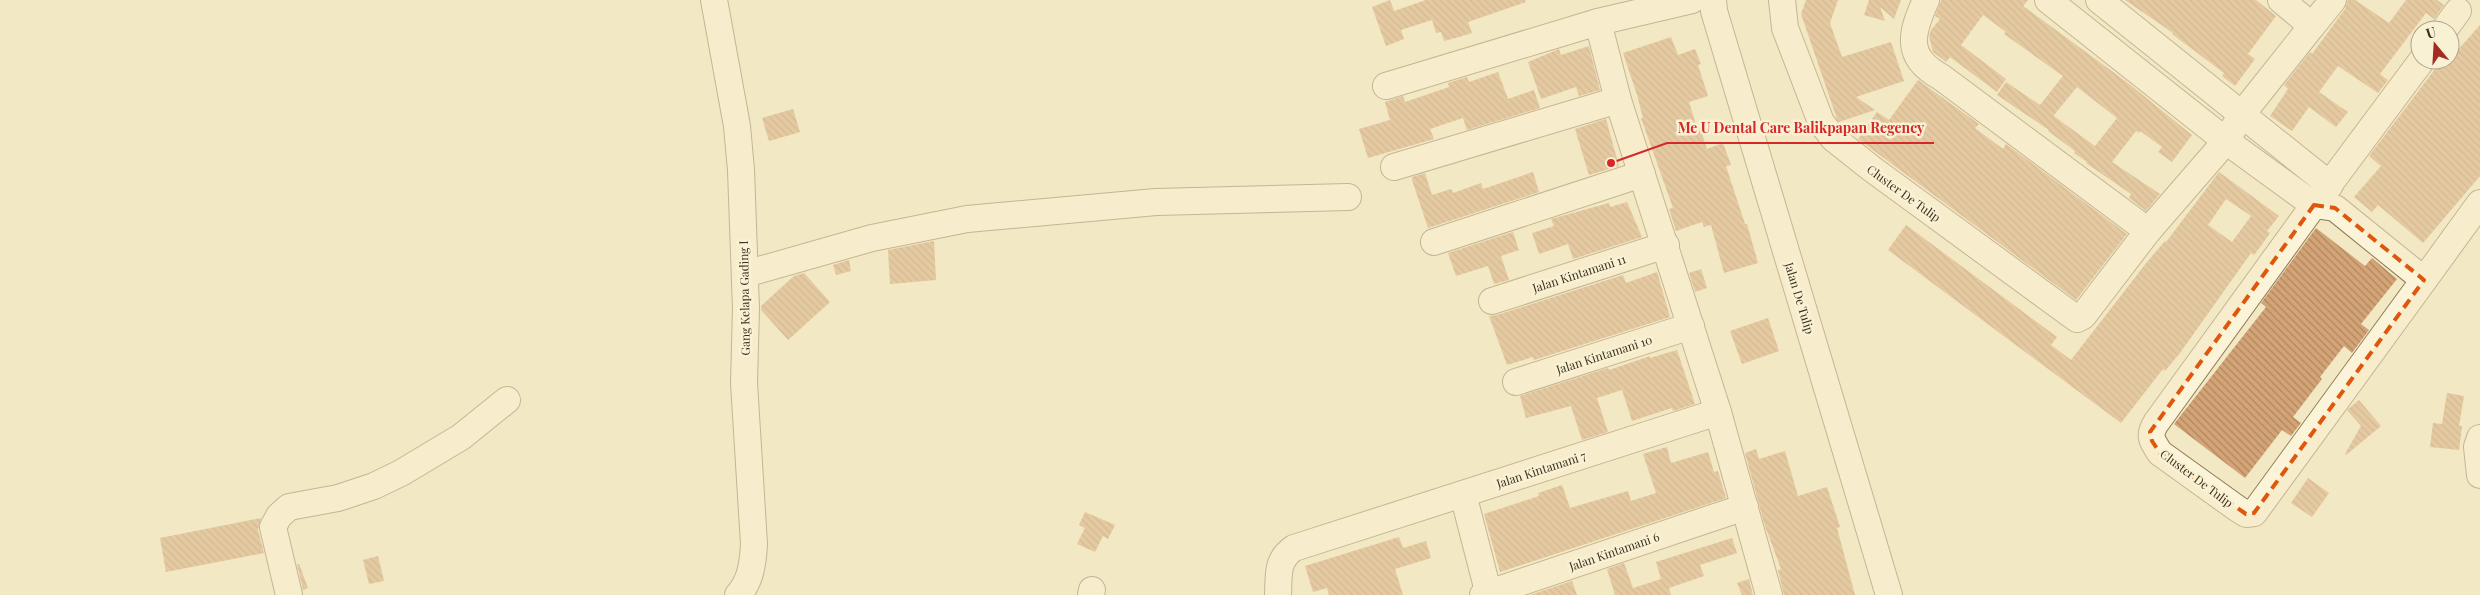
<svg xmlns="http://www.w3.org/2000/svg" width="2480" height="595" viewBox="0 0 2480 595" font-family="'Playfair Display',serif">
	<defs>
		<pattern id="building-back-hatch" width="6" height="6" patternUnits="userSpaceOnUse" patternTransform="scale(1.25)"><rect width="6" height="6" fill="#d4a476"/><path d="M-1 5l2 2M0 0l6 6M5-1l2 2" fill="none" stroke="#ad8660"/></pattern>
	</defs>
	<rect width="100%" height="100%" fill="#f2e8c3"/>
	<g fill="url(#building-back-hatch)" fill-rule="evenodd">
		<path d="M 1390,0 L 1394,11 L 1426,0 L 1525,0 L 1526,2 L 1468,22 L 1472,33 L 1459,37 L 1444,41 L 1441,32 L 1436,33 L 1432,20 L 1401,30 L 1404,39 L 1386,46 L 1372,7 Z"/>
		<path d="M 1806,0 L 1838,0 L 1830,23 L 1842,57 L 1891,42 L 1904,81 L 1856,97 L 1875,110 L 1839,122 L 1837,119 L 1801,14 Z"/>
		<path d="M 1869,0 L 1901,0 L 1894,19 L 1880,7 L 1885,21 L 1864,15 Z"/>
		<path d="M 1941,0 L 2028,0 L 2023,6 L 2128,83 L 2192,135 L 2172,162 L 2158,152 L 2162,147 L 2140,131 L 2139,133 L 2136,131 L 2112,162 L 2160,194 L 2146,211 L 2129,198 L 2131,194 L 2086,163 L 2087,162 L 2074,153 L 2075,151 L 2048,131 L 2049,130 L 1997,95 L 2006,82 L 2040,105 L 2063,76 L 2004,34 L 2006,32 L 1983,15 L 1961,45 L 2006,79 L 1997,92 L 1950,57 L 1946,62 L 1933,52 L 1929,36 L 1931,30 L 1940,19 L 1935,16 ZM 2077,87 L 2117,118 L 2095,146 L 2055,117 L 2054,115 Z"/>
		<path d="M 2125,0 L 2256,0 L 2276,16 L 2248,54 L 2255,59 L 2235,86 L 2222,76 L 2224,73 L 2172,34 L 2173,33 Z"/>
		<path d="M 2348,0 L 2355,0 L 2389,23 L 2406,0 L 2437,0 L 2444,5 L 2434,19 L 2426,13 L 2380,74 L 2388,80 L 2378,93 L 2338,66 L 2319,92 L 2348,112 L 2336,127 L 2309,107 L 2292,131 L 2270,116 L 2288,89 L 2284,85 L 2310,52 L 2312,54 L 2345,9 Z"/>
		<path d="M 2480,25 L 2480,176 L 2423,243 L 2378,205 L 2372,212 L 2354,197 L 2381,166 L 2369,156 L 2442,60 L 2450,60 L 2450,47 L 2456,52 Z"/>
		<path d="M 1671,37 L 1678,55 L 1695,49 L 1701,64 L 1698,65 L 1708,96 L 1689,102 L 1697,128 L 1700,127 L 1707,149 L 1723,143 L 1731,165 L 1726,166 L 1745,224 L 1747,224 L 1758,263 L 1724,273 L 1711,225 L 1704,227 L 1702,222 L 1676,231 L 1669,209 L 1673,208 L 1641,118 L 1643,118 L 1637,95 L 1623,53 Z"/>
		<path d="M 1589,46 L 1600,90 L 1579,96 L 1576,87 L 1541,99 L 1528,62 L 1559,49 L 1561,55 Z"/>
		<path d="M 1498,72 L 1508,99 L 1534,90 L 1540,108 L 1467,130 L 1463,118 L 1430,129 L 1434,139 L 1368,158 L 1359,129 L 1390,120 L 1385,102 L 1403,96 L 1405,102 L 1449,87 L 1448,83 L 1467,77 L 1469,82 Z"/>
		<path d="M 1918,80 L 1979,124 L 1975,128 L 2003,149 L 2006,144 L 2127,234 L 2076,300 L 1858,139 L 1877,112 L 1889,120 Z"/>
		<path d="M 793,109 L 800,132 L 769,141 L 762,118 Z"/>
		<path d="M 1606,119 L 1619,166 L 1589,175 L 1575,129 Z"/>
		<path d="M 1533,172 L 1539,192 L 1428,228 L 1412,180 L 1412,177 L 1425,173 L 1432,195 L 1451,189 L 1453,193 L 1481,183 L 1483,189 Z"/>
		<path d="M 2219,172 L 2279,216 L 2267,231 L 2270,233 L 2263,243 L 2254,255 L 2251,253 L 2180,353 L 2165,371 L 2163,369 L 2121,423 L 1888,250 L 1906,225 L 2057,337 L 2051,345 L 2071,360 L 2147,262 L 2165,241 L 2166,242 ZM 2226,199 L 2251,216 L 2232,242 L 2208,225 Z"/>
		<path d="M 1627,202 L 1642,237 L 1573,259 L 1568,244 L 1539,254 L 1532,233 L 1554,226 L 1551,219 L 1609,203 L 1610,207 Z"/>
		<path d="M 2316,228 L 2365,266 L 2372,258 L 2397,279 L 2361,324 L 2369,330 L 2352,353 L 2344,346 L 2320,377 L 2322,379 L 2293,417 L 2301,423 L 2291,436 L 2282,430 L 2245,478 L 2174,424 L 2266,307 L 2261,303 Z"/>
		<path d="M 1513,232 L 1519,250 L 1501,256 L 1509,280 L 1494,284 L 1488,266 L 1456,276 L 1448,253 Z"/>
		<path d="M 934,241 L 936,280 L 890,284 L 888,250 Z"/>
		<path d="M 849,260 L 851,271 L 836,275 L 833,265 Z"/>
		<path d="M 1701,269 L 1707,288 L 1695,292 L 1689,273 Z"/>
		<path d="M 1657,272 L 1670,317 L 1534,360 L 1533,357 L 1507,365 L 1489,316 L 1497,315 L 1623,275 L 1626,283 Z"/>
		<path d="M 804,273 L 830,302 L 788,340 L 761,310 L 761,306 L 794,276 Z"/>
		<path d="M 1768,318 L 1779,351 L 1742,364 L 1730,331 Z"/>
		<path d="M 1677,350 L 1695,404 L 1673,411 L 1672,408 L 1632,421 L 1622,390 L 1597,398 L 1608,432 L 1582,440 L 1571,406 L 1526,418 L 1520,396 L 1608,368 L 1609,370 L 1650,356 L 1650,358 Z"/>
		<path d="M 2447,393 L 2464,396 L 2459,426 L 2462,426 L 2459,450 L 2430,447 L 2433,423 L 2442,424 Z"/>
		<path d="M 2359,400 L 2381,426 L 2346,455 L 2345,454 L 2361,426 L 2347,410 Z"/>
		<path d="M 1667,447 L 1671,463 L 1708,452 L 1714,472 L 1718,471 L 1726,498 L 1500,572 L 1484,514 L 1539,496 L 1538,493 L 1562,485 L 1570,508 L 1628,491 L 1631,501 L 1656,493 L 1643,454 Z"/>
		<path d="M 1756,449 L 1759,459 L 1785,451 L 1798,496 L 1827,487 L 1840,527 L 1837,528 L 1855,595 L 1784,595 L 1778,570 L 1781,569 L 1764,523 L 1745,453 Z"/>
		<path d="M 2308,478 L 2329,493 L 2312,517 L 2291,503 Z"/>
		<path d="M 1085,512 L 1115,525 L 1108,539 L 1103,536 L 1095,552 L 1077,544 L 1085,528 L 1079,525 Z"/>
		<path d="M 261,518 L 258,530 L 264,553 L 166,572 L 160,538 Z"/>
		<path d="M 1399,537 L 1403,548 L 1426,541 L 1431,558 L 1395,569 L 1403,595 L 1329,595 L 1327,588 L 1313,592 L 1305,566 Z"/>
		<path d="M 1732,538 L 1737,553 L 1700,565 L 1704,576 L 1669,588 L 1671,595 L 1615,595 L 1607,569 L 1624,563 L 1633,588 L 1661,579 L 1656,562 Z"/>
		<path d="M 378,556 L 384,581 L 369,584 L 363,560 Z"/>
		<path d="M 297,564 L 299,564 L 308,588 L 303,590 Z"/>
		<path d="M 1749,579 L 1753,595 L 1742,595 L 1737,583 Z"/>
		<path d="M 1572,581 L 1577,595 L 1530,595 Z"/>
	</g>
	<g fill="none" stroke-linecap="round" stroke-linejoin="round">
		<g stroke="#8f7958" stroke-width="28">
			<g id="minor">
				<path d="M 714,0 L 737,126 L 741,170 L 746,309 L 744,383 L 754,544 C 753,562 751,581 738,595"/>
				<path d="M 1713,0 L 1714,11 L 1889,595"/>
				<path d="M 1782,0 L 1785,28 L 1821,122 L 1833,138 L 1872,169 L 2077,319 L 2083,316 L 2148,231 L 2226,141 L 2242,114 L 2312,26 L 2281,0"/>
				<path d="M 1926,0 C 1911,33 1904,57 1941,77 L 2148,231"/>
				<path d="M 2048,0 L 2226,141 L 2314,205 L 2335,208 L 2424,280 L 2480,203"/>
				<path d="M 2099,0 L 2330,185"/>
				<path d="M 1598,22 L 1618,100 L 1718,412 L 1769,595"/>
				<path d="M 2312,26 L 2333,0"/>
				<path d="M 2444,30 L 2458,11"/>
				<path d="M 2422,60 L 2314,205 L 2156,423 C 2148,436 2152,441 2160,453 L 2238,509 L 2246,514 L 2254,513 L 2424,280"/>
				<path d="M 1386,86 L 1598,22 L 1692,0"/>
				<path d="M 1394,167 L 1618,100"/>
				<path d="M 1434,242 L 1642,174"/>
				<path d="M 745,274 L 872,238 L 967,219 L 1156,202 L 1348,197"/>
				<path d="M 1492,301 L 1666,245"/>
				<path d="M 1516,382 L 1691,326"/>
				<path d="M 2480,438 L 2477,447 L 2480,475"/>
				<path d="M 1463,494 L 1489,595"/>
				<path d="M 289,595 L 273,527 L 279,516 L 289,507 L 338,498 L 374,486 L 401,473 L 461,437 L 507,400"/>
				<path d="M 1091,595 L 1092,590"/>
				<path d="M 1278,595 C 1279,575 1276,560 1294,548 L 1718,412"/>
				<path d="M 1483,595 L 1745,507"/>
			</g>
		</g>
		<use href="#minor" stroke="#fcf4d8" stroke-width="26"/>
	</g>
	<path d="M0 0H2480V595H0ZM 2314,205 L 2335,208 L 2424,280 L 2254,513 L 2246,514 L 2160,453 L 2152,441 L 2150,432 Z" fill="#f2e8c3" fill-opacity=".55" fill-rule="evenodd"/>
	<path fill="none" stroke="#df570d" stroke-width="4" stroke-dasharray="10 6" stroke-linejoin="round" d="M 2314,205 L 2335,208 L 2424,280 L 2254,513 L 2246,514 L 2160,453 L 2152,441 L 2150,432 Z"/>
	<g text-anchor="middle" dominant-baseline="central" stroke-width="5" stroke-linejoin="round" paint-order="stroke">
		<g font-size="12" fill="#3d2f1d" stroke="#f9f1d4">
			<text transform="translate(1904 193) rotate(36)">Cluster De Tulip</text>
			<text transform="translate(1579 273) rotate(-18)">Jalan Kintamani 11</text>
			<text transform="translate(744 298) rotate(-91)">Gang Kelapa Gading I</text>
			<text transform="translate(1800 298) rotate(73)">Jalan De Tulip</text>
			<text transform="translate(1604 354) rotate(-18)">Jalan Kintamani 10</text>
			<text transform="translate(1541 469) rotate(-18)">Jalan Kintamani 7</text>
			<text transform="translate(2197 478) rotate(37)">Cluster De Tulip</text>
			<text transform="translate(1614 551) rotate(-19)">Jalan Kintamani 6</text>
		</g>
	</g>
	<path fill="none" stroke="#d62828" stroke-width="2" d="M1611 163L1667 143H1934"/>
	<circle fill="#d62828" stroke="#f9f1d4" stroke-width="2" cx="1611" cy="163" r="5"/>
	<g font-size="14" text-anchor="middle" font-weight="bold" fill="#d62828" stroke="#f9f1d4" stroke-width="5" stroke-linejoin="round" paint-order="stroke">
		<text x="1801" y="133">Me U Dental Care Balikpapan Regency</text>
	</g>
	<g transform="translate(2435 45) rotate(342)"><circle r="24" fill="#f9f1d4" stroke="#aea38b"/>
	<path d="M0-4L9 19L0 12L-9 19Z" fill="#a42a22"/>
	<text y="-8" font-size="14" font-weight="bold" text-anchor="middle" fill="#3d2f1d">U</text>
	</g>
</svg>
